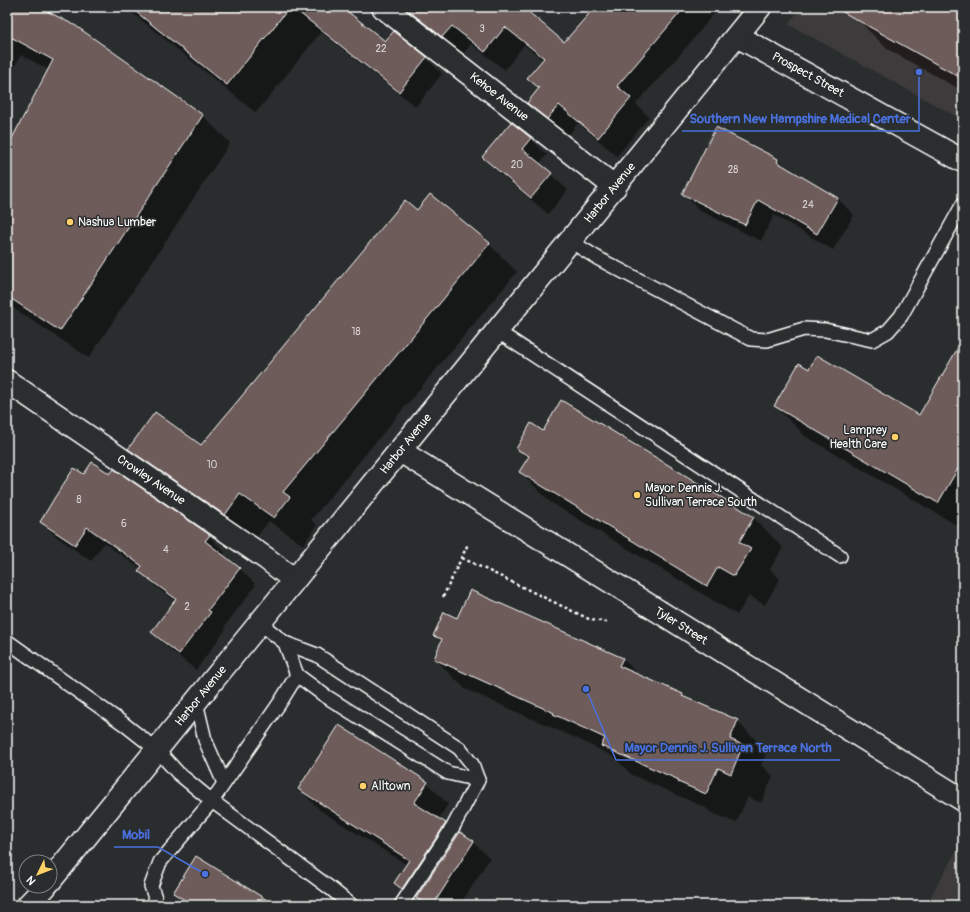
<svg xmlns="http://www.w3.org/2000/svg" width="970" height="912" viewBox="0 0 970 912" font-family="Pangolin,sans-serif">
	<rect width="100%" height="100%" fill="#2a2d2e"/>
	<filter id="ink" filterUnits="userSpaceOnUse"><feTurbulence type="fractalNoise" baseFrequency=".025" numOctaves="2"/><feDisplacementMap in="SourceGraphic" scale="8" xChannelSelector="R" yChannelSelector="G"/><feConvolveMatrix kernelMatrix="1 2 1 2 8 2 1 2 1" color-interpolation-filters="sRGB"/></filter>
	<g filter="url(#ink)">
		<g fill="#3e3b3b">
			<path d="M 802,7 L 963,7 L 963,120 L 788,24 Z"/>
			<path d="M 963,839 L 963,905 L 926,905 Z"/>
		</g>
		<g fill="#0007">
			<path d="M 7,7 L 37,7 L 203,116 L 230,143 L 89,358 L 7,304 L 7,141 L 11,143 L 49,70 L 21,55 L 7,80 Z"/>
			<path d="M 125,7 L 341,7 L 385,43 L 426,58 L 442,74 L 416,107 L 321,32 L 256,113 Z"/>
			<path d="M 414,7 L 540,7 L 533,15 L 565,43 L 596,7 L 719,7 L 691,42 L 636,104 L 649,117 L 617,156 L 578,123 L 567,137 L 547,122 L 528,103 L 539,89 L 528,78 L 543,60 L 524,45 L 505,70 L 471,44 L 462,56 L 429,30 L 410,11 Z"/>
			<path d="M 864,7 L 963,7 L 963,91 L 887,49 L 857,19 Z"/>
			<path d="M 511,123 L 531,139 L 547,155 L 539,164 L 568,190 L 548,214 L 499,173 L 483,157 Z"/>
			<path d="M 778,160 L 786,168 L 838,199 L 854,215 L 833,250 L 774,215 L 761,241 L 699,210 L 683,193 Z"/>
			<path d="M 417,211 L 489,244 L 517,272 L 311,520 L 317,525 L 303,545 L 269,521 L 253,542 L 158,477 L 130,449 L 201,447 Z"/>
			<path d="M 963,341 L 963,529 L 805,436 L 775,406 L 810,370 L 919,416 Z"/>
			<path d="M 543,432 L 754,518 L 783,548 L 770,569 L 780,579 L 765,605 L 749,596 L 737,615 L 550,502 L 520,472 L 528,459 L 517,448 Z"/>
			<path d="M 41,522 L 209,536 L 225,552 L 223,556 L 239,568 L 256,585 L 224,627 L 226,629 L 196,670 L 168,648 L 152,632 L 175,601 L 156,587 L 140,571 L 141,569 L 104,543 L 91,561 L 58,538 Z"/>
			<path d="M 458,619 L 622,658 L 640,676 L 682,695 L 687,699 L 737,721 L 767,751 L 761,765 L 773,776 L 761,803 L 748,797 L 736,823 L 710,812 L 706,808 L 632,775 L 614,757 L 582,741 L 465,689 L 435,659 L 442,643 L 435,635 Z"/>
			<path d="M 427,783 L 448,804 L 439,819 L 445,824 L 458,836 L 473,842 L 490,858 L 460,905 L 417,905 L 395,883 L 407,865 L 321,811 L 299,789 Z"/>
			<path d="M 175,893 L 273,905 L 190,905 L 183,901 Z"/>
		</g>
		<g fill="#6e5b5a" stroke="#fff">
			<path d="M 14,7 L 39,7 L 76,26 L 203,115 L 60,331 L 7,296 L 7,148 L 53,60 L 7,35 L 7,20 Z"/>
			<path d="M 130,7 L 290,7 L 227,85 Z"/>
			<path d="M 292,7 L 342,7 L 385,41 L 394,31 L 427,57 L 399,92 Z"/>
			<path d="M 413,7 L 523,7 L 564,42 L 595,7 L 685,7 L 617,86 L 631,98 L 598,138 L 559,105 L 547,119 L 527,103 L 539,88 L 527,78 L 544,58 L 505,27 L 485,52 L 452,26 L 442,37 L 409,11 Z"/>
			<path d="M 834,7 L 963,7 L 963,79 Z"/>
			<path d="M 511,122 L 531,138 L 522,149 L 552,173 L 531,198 L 482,157 Z"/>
			<path d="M 716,127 L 778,159 L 777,162 L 838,198 L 817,234 L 758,200 L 745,225 L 682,194 Z"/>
			<path d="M 430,194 L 490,243 L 283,492 L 290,497 L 274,518 L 240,494 L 225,515 L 128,449 L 155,412 L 201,445 L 405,200 L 417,210 Z"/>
			<path d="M 963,339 L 963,460 L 938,503 L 774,406 L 799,363 L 809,369 L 817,355 L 919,415 Z"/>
			<path d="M 561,400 L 754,517 L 739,542 L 751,549 L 734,576 L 718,567 L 707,586 L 519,472 L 529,456 L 516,449 L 531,423 L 543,431 Z"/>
			<path d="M 92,462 L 110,474 L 114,469 L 210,535 L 205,541 L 240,568 L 208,610 L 211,612 L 179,654 L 151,632 L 176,599 L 138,571 L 142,566 L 87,527 L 75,545 L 40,522 L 55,497 L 74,468 L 84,474 Z"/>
			<path d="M 470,590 L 623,658 L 619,666 L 683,694 L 682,696 L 738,720 L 730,739 L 743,745 L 731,774 L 718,768 L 706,794 L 678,782 L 679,780 L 601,746 L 605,738 L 553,714 L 554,713 L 434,659 L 442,639 L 433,636 L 444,612 L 457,618 Z"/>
			<path d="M 339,725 L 428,782 L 414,803 L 446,823 L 402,889 L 394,883 L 409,860 L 298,789 Z"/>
			<path d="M 460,832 L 474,841 L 433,905 L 427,905 L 416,898 Z"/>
			<path d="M 196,856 L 275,905 L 193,905 L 173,893 Z"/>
		</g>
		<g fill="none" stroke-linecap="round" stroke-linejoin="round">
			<g stroke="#fff" stroke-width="16">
				<g id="lane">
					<path d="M 570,241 L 599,259 L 751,339 L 767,340 L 804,329 L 825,330 L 872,340 L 888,331 L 901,316 L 963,204"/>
					<path d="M 497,331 L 840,556"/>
					<path d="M 7,641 L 124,724 L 157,750 L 178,773 L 212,801 L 330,888 L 351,905"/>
					<path d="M 285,643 L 317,655 L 459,748 L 472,764 L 478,780 L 453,827 L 401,905"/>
					<path d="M 297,675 L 324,695 L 448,773 L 478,780"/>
					<path d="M 196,702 L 205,740 L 224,783"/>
					<path d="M 160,905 L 156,901 L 151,886 L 160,862 L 212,801 L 281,701 L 297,675 L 285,643 L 260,623"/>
				</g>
			</g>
			<g stroke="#fff" stroke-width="25">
				<g id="street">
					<path d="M 383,7 L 615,187"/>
					<path d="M 737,36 L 963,161"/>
					<path d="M 7,381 L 267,559 L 294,580"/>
					<path d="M 400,451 L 963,800"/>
				</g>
			</g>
			<g stroke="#fff" stroke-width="25">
				<g id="secondary">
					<path d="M 50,881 L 760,7"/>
					<path d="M 28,905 L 46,886"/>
				</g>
			</g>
			<g stroke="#fff" stroke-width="2.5" stroke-dasharray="3 3" stroke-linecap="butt">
				<path d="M 462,558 L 591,620 L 609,622"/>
				<path d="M 443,597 L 468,544"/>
			</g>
			<use href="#lane" stroke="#2a2d2e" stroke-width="13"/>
			<use href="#street" stroke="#2a2d2e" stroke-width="22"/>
			<use href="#secondary" stroke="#2a2d2e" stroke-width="22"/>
		</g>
	</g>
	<g fill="#ffd166" stroke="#2a2d2e" stroke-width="1.5">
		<circle cx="70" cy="222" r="4"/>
		<circle cx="895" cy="437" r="4"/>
		<circle cx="637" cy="495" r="4"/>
		<circle cx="363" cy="786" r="4"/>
	</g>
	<g text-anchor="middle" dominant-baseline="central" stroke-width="3" stroke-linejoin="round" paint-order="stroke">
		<g font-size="10" fill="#dbd6d6">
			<text x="482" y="29">3</text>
			<text x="381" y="49">22</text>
			<text x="517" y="165">20</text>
			<text x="733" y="170">28</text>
			<text x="808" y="205">24</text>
			<text x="356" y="332">18</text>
			<text x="212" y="465">10</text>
			<text x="79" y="500">8</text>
			<text x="124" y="524">6</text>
			<text x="166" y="550">4</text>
			<text x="187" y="607">2</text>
		</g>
		<g font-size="12" fill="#fff" stroke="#2a2d2e">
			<text transform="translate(808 75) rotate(29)">Prospect Street</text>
			<text transform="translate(499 97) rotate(38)">Kehoe Avenue</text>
			<text transform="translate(610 193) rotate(-51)">Harbor Avenue</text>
			<text transform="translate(406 444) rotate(-51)">Harbor Avenue</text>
			<text transform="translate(151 480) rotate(34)">Crowley Avenue</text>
			<text transform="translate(681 626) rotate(32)">Tyler Street</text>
			<text transform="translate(201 696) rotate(-51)">Harbor Avenue</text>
		</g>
		<g font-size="12" fill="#fff" stroke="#2a2d2e" text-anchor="start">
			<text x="78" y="222">Nashua Lumber</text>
			<text x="887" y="430" text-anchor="end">Lamprey<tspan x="887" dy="14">Health Care</tspan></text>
			<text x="645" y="488">Mayor Dennis J.<tspan x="645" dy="14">Sullivan Terrace South</tspan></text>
			<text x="371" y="786">Alltown</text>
		</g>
	</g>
	<path fill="none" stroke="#4a71e0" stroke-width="1.5" d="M919 72L919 131H682M586 689L616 760H840M205 874L158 847H114"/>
	<g fill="#4a71e0" stroke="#2a2d2e" stroke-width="1.5">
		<circle cx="919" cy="72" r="4"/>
		<circle cx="586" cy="689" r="4"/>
		<circle cx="205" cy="874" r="4"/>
	</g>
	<g font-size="13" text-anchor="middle" font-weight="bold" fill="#4a71e0" stroke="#2a2d2e" stroke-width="3" stroke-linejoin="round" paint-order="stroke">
		<text x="800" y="123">Southern New Hampshire Medical Center</text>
		<text x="728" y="752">Mayor Dennis J. Sullivan Terrace North</text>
		<text x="136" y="839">Mobil</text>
	</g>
	<rect width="970" height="912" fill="none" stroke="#2a2d2e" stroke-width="24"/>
	<rect x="12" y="12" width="946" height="888" fill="none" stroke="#fff" stroke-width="1.5" filter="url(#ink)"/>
	<g transform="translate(38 874) rotate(227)"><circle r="19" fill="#2a2d2e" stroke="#7f8182"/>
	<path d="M0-3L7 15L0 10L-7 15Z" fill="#ffd166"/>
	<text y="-6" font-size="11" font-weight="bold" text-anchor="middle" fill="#ffffff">N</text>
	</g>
</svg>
